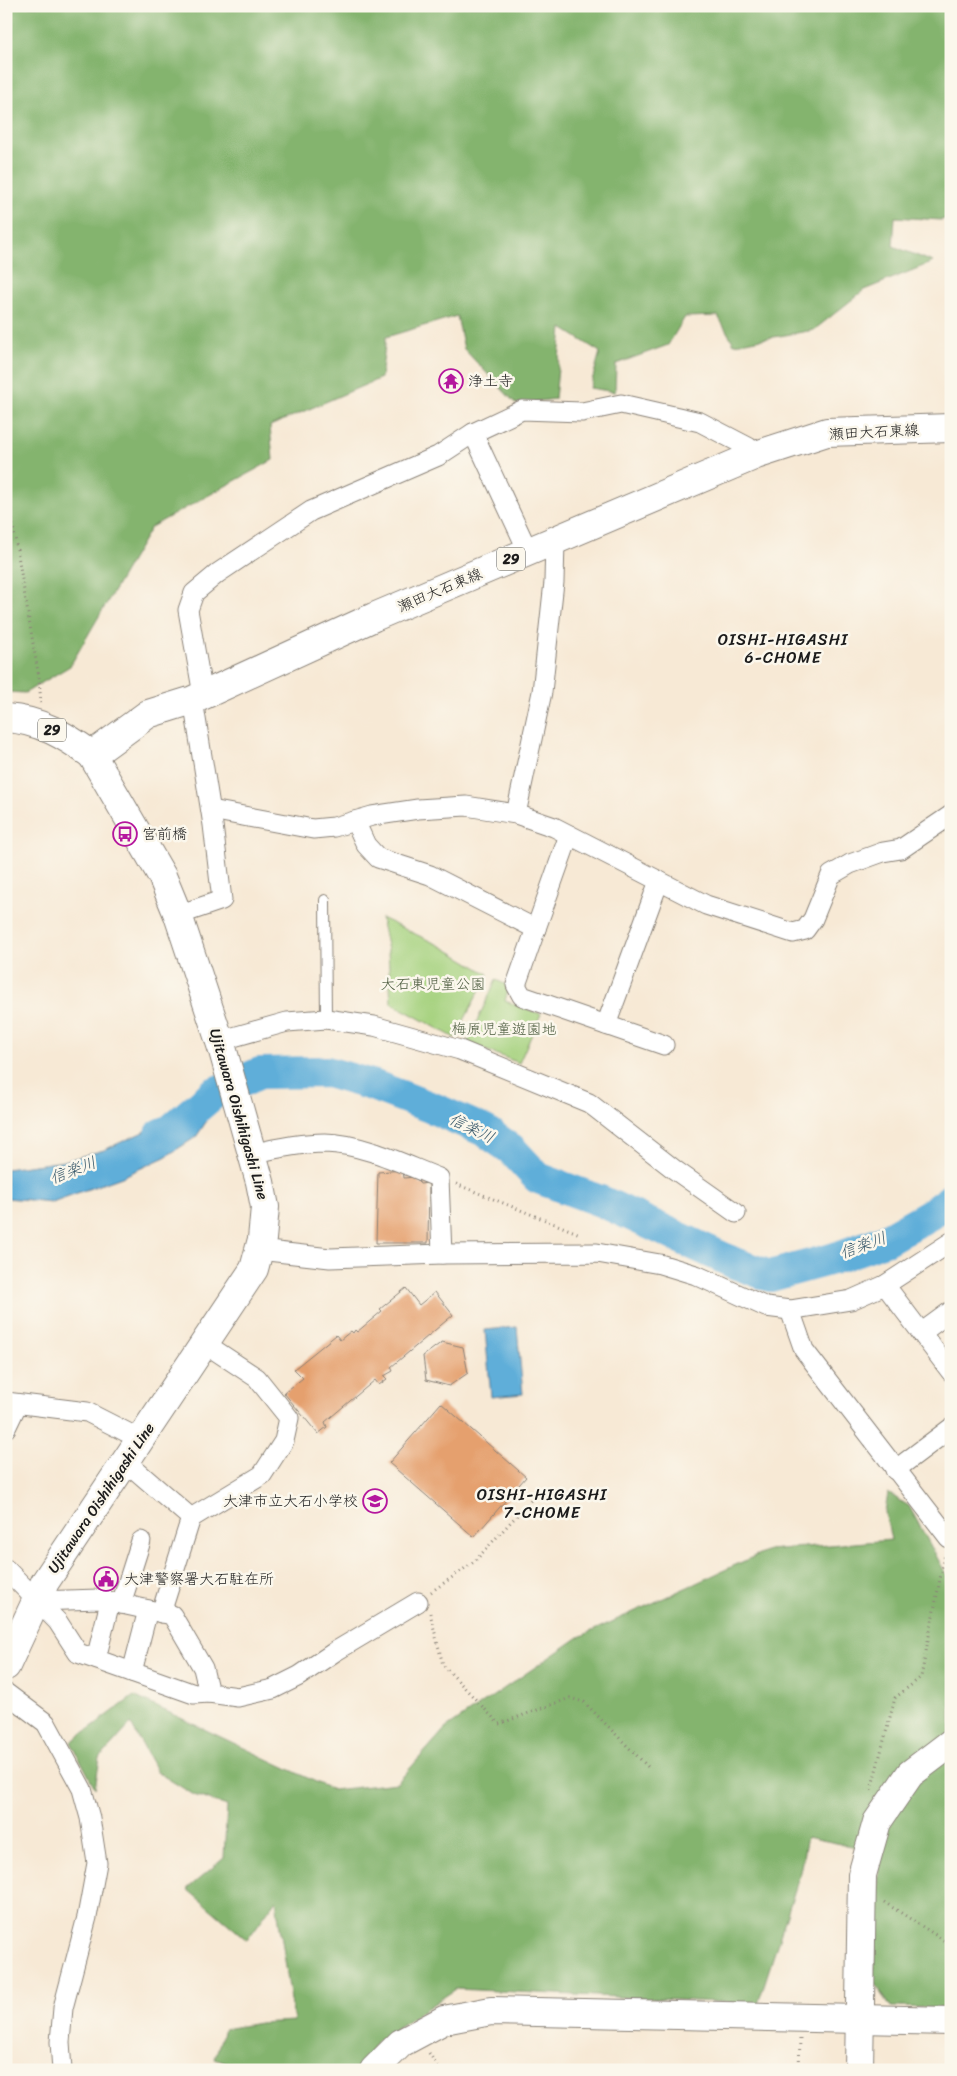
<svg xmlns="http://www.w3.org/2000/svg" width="957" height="2076" viewBox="0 0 957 2076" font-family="Sriracha,'Klee One',sans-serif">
	<rect width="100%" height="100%" fill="#fbf7ec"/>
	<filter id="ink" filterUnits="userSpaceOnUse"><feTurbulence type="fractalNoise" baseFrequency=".02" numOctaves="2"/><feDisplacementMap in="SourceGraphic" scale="10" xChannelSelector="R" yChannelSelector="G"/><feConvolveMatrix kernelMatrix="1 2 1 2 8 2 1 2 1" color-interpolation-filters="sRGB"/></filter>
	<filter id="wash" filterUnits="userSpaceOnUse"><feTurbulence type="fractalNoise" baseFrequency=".0096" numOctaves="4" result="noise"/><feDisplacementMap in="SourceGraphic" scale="20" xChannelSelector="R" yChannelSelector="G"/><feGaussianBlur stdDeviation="1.12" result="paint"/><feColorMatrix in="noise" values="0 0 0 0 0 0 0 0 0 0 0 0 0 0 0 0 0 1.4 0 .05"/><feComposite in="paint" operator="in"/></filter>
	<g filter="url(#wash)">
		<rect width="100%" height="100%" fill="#f7e9d5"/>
		<g fill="#a6d27f" stroke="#61774e">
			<path d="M 381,918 L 443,947 L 488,974 L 455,1038 L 391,1003 L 388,950 Z"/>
			<path d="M 496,980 L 509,986 L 505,1001 L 541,1014 L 519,1063 L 467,1043 Z"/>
		</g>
		<g fill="#84b46e" stroke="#506845">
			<path d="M 6,6 L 951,6 L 951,218 L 941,220 L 895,217 L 893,246 L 933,262 L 864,290 L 814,330 L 734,344 L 718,316 L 685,317 L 668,345 L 616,364 L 615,392 L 590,388 L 600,352 L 562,328 L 555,399 L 516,404 L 464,349 L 457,316 L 386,337 L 381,378 L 270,426 L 273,460 L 151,527 L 70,666 L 25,693 L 6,692 Z"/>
			<path d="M 888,1493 L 909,1506 L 951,1583 L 951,2008 L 891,2007 L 873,1980 L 880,1852 L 807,1837 L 799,1877 L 758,2004 L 456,1989 L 377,2041 L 359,2070 L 287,2070 L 278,2065 C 254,2075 238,2066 215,2058 L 224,2029 L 259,2023 L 294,2021 L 276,1900 L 247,1940 L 187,1889 L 224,1858 L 227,1806 L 194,1795 L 157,1772 L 131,1724 L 100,1758 L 95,1788 L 71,1742 L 134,1696 L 333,1790 L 397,1783 L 445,1729 L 579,1637 L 768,1550 L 891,1540 L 885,1512 Z"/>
		</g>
		<g fill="#5eaed9" stroke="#3d657a">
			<path d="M 202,1105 L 206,1122 L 196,1137 L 165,1157 L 122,1177 L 52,1202 L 6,1198 L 6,1169 L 64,1161 L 104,1150 Z"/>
			<path d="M 517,1327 L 523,1394 L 491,1397 L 485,1330 Z"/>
		</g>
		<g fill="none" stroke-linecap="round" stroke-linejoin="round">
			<path stroke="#5eaed9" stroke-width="32" d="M 161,1134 L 171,1130 L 214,1093 L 260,1073 L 327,1072 L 372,1085 L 435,1109 L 485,1131 L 511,1149 L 538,1178 L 603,1202 L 734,1263 L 770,1276 L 832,1259 L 885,1240 L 934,1212 L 951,1199"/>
		</g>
		<g id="blocks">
			<g fill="#e5a06e">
				<path d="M 403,1170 L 404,1178 L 416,1177 L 420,1184 L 429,1183 L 428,1243 L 376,1243 L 378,1172 Z"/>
				<path d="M 406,1288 L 419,1305 L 435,1292 L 453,1315 L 391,1367 L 393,1371 L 384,1376 L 387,1379 L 379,1385 L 375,1380 L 325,1422 L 327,1427 L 318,1434 L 284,1393 L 303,1378 L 294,1369 L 336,1335 L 340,1340 L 351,1331 L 353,1333 L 355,1330 L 357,1332 L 382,1311 L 380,1309 Z"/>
				<path d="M 442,1342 L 463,1347 L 468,1373 L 449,1386 L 426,1380 L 423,1356 Z"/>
				<path d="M 441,1403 L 526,1477 L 474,1537 L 389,1463 Z"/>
			</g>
		</g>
	</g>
	<g filter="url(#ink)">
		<use href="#blocks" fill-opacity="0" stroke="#8a8278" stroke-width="1"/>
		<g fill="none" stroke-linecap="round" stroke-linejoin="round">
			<g stroke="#8a8278" stroke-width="12">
				<path id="lane" d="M 325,900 L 326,1019"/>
			</g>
			<g stroke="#8a8278" stroke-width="21">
				<g id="street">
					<path d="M 473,433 L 528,551"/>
					<path d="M 203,695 L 188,610 L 194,593 L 218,573 L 311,511 L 438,456 L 473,433 L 522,410 L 582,412 L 621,404 L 700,422 L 748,447 L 756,455"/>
					<path d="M 211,810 L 313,829 L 334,827 L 372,816 L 418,809 L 466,806 L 516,814 L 554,827 L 706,905 L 793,933 L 805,930 L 813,919 L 831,875 L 850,864 L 883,852 L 901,849 L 951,815"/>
					<path d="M 516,814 L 542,692 L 554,582 L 555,540"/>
					<path d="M 355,821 L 366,845 L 378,858 L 430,875 L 536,929"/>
					<path d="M 569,835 L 516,985 L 522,996 L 664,1045"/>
					<path d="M 178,915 L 222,900 L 213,825 L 193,700"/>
					<path d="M 606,1025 L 659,881"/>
					<path d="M 219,1041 L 287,1022 L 326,1019 L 374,1026 L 460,1050 L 589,1103 L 675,1170 L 736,1213"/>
					<path d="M 252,1154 C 276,1148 300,1143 325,1143 C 364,1144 403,1164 439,1178 L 442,1254"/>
					<path d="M 259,1250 L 330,1258 L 442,1254 L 597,1253 L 660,1264 L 696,1275 L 766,1307 L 790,1310 L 851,1300 L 885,1285 L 951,1242"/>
					<path d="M 885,1285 L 951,1372"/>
					<path d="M 790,1310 L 804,1350 L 949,1538 L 951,1536"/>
					<path d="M 921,1333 L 951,1311"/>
					<path d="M 6,1402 L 87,1412 L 140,1439"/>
					<path d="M 6,1428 L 17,1405"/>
					<path d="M 125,1461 L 191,1518 L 161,1613"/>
					<path d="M 895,1470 L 951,1428"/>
					<path d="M 191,1518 L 262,1475 L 284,1441 L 289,1418 L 257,1378 L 204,1343"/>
					<path d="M 6,1569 L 58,1622 L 78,1653 L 194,1694 L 209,1693 L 238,1697 L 273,1689 L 299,1676 L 336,1651 L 418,1602"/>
					<path d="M 36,1601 L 99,1599 L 172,1615 L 203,1668 L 209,1693"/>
					<path d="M 121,1604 L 141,1541"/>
					<path d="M 96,1659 L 110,1602"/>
					<path d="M 132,1672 L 148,1610"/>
					<path d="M 6,1693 L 46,1723 L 82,1789 L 90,1818 L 97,1863 L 87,1917 L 63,2008 L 60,2042 L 62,2070"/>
				</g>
			</g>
			<g stroke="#8a8278" stroke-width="30">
				<g id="secondary">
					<path d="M 6,1666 L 45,1582 L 254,1269 L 262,1239 L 265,1207 L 260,1182 L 223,1051 L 178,915 L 162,876 L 92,755"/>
					<path d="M 374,2070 L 401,2043 L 444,2020 L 491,2011 L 951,2021"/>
					<path d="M 859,2070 L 862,1875 L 877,1822 L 910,1774 L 951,1743"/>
				</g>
			</g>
			<g stroke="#8a8278" stroke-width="30">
				<path id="primary" d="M 6,718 C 40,720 66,736 92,755 L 148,714 L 193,700 L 374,617 L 756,455 L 827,432 L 951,428"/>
			</g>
			<g stroke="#8a8278" stroke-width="3" stroke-dasharray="1 4" stroke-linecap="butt">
				<path d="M 6,485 L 39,678 L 41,704"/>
				<path d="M 456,1184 L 580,1234"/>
				<path d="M 431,1592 L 474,1562 L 542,1488"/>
				<path d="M 430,1613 L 443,1665 L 499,1724 L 570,1698 L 584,1702 L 648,1767"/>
				<path d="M 871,1790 L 895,1698 L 921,1677 L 945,1554"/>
				<path d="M 884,1902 L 948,1943 L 951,1941"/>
				<path d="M 429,2053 L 440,2070"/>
				<path d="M 799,2070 L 800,2038"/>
			</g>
			<use href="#lane" stroke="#fff" stroke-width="10"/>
			<use href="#street" stroke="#fff" stroke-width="19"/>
			<use href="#secondary" stroke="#fff" stroke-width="28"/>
			<use href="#primary" stroke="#fff" stroke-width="28"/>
		</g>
	</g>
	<defs>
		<g id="temple-ring" transform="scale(1.25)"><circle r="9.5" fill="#fbf7ec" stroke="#b5179e" stroke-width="1.5"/><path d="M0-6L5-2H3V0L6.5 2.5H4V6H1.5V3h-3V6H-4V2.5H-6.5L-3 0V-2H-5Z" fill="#b5179e"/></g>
		<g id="bus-ring" transform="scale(1.25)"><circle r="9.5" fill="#fbf7ec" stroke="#b5179e" stroke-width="1.5"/><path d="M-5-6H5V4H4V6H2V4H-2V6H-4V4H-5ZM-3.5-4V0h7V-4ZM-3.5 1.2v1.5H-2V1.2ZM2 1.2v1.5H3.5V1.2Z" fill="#b5179e"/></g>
		<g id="school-ring" transform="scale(1.25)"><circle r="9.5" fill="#fbf7ec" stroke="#b5179e" stroke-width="1.5"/><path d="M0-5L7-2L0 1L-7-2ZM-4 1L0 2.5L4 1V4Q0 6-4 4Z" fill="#b5179e"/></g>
		<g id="civic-ring" transform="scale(1.25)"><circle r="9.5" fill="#fbf7ec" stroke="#b5179e" stroke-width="1.5"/><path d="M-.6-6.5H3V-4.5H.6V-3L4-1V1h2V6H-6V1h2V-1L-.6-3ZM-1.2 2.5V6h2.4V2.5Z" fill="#b5179e"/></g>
	</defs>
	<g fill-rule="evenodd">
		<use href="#temple-ring" x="451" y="381"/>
		<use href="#bus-ring" x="125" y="834"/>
		<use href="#school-ring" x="375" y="1501"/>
		<use href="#civic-ring" x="106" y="1579"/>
	</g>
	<g text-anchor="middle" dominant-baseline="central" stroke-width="5" stroke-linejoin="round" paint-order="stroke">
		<g fill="#fbf7ec" stroke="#5f5e5a" stroke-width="1">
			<rect x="497" y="547.5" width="28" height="23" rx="4"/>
			<rect x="38" y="718.5" width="28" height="23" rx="4"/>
		</g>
		<g font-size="14" font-weight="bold" fill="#1c1c1c">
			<text x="511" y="559">29</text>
			<text x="52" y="730">29</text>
		</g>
		<g font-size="15" fill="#1c1c1c" stroke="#fbf7ec" text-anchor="start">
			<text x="468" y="381">浄土寺</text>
			<text x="142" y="834">宮前橋</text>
			<text x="358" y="1501" text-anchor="end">大津市立大石小学校</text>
			<text x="124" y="1579">大津警察署大石駐在所</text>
		</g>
		<g font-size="15" fill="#1c1c1c" stroke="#fbf7ec">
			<text transform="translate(874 432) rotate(-3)">瀬田大石東線</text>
			<text transform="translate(440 590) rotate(-23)">瀬田大石東線</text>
			<text transform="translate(239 1114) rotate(74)">Ujitawara Oishihigashi Line</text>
			<text transform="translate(101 1498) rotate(-56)">Ujitawara Oishihigashi Line</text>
		</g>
		<g font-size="15" fill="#4c5c3f" stroke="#fbf7ec">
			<text x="433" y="984">大石東児童公園</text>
			<text x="504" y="1029">梅原児童遊園地</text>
		</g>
		<g font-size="16" letter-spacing="1" fill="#1c1c1c" stroke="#fbf7ec">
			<text x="783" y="639">OISHI-HIGASHI<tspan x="783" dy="18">6-CHOME</tspan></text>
			<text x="542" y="1494">OISHI-HIGASHI<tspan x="542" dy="18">7-CHOME</tspan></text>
		</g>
		<g font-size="16" font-style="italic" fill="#365668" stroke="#fbf7ec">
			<text transform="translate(472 1128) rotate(26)">信楽川</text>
			<text transform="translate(73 1170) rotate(-21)">信楽川</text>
			<text transform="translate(863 1245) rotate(-20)">信楽川</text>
		</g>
	</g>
	<rect width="957" height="2076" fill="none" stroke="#fbf7ec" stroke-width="25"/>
</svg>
